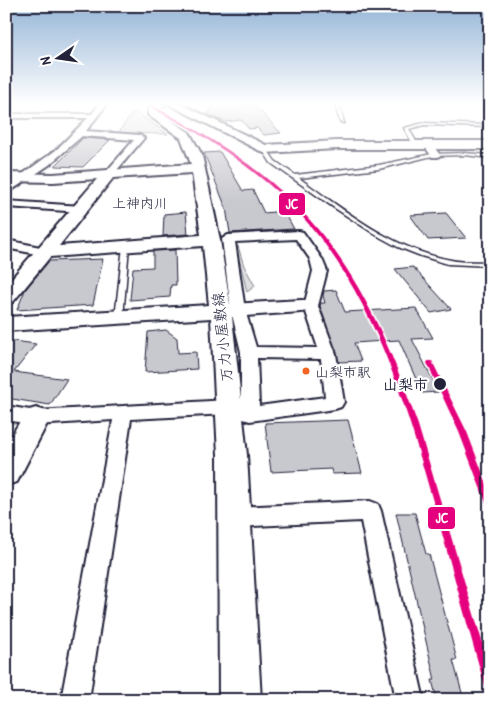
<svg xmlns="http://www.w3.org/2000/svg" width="496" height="706" viewBox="0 0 496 706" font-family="'Patrick Hand','Klee One',sans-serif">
	<rect width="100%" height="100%" fill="#fff"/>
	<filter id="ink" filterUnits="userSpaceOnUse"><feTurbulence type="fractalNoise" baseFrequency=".02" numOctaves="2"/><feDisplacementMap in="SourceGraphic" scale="10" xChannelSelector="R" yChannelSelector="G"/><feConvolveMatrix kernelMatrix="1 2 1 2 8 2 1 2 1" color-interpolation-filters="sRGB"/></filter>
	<g filter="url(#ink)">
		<g fill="#dfdfe2" stroke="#80808e">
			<path d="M 134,111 L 168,134 L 118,133 Z"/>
			<path d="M 236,246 L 238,246 L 244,266 L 255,286 L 247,292 Z"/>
		</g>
		<g fill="#c8c8cf" stroke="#22223b">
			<path d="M 215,104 L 248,104 L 256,107 L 281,133 L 264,135 L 257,128 L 249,129 L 241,120 L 226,122 L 218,119 L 208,114 Z"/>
			<path d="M 83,138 L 110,140 L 83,167 L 55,166 Z"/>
			<path d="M 220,152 L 243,191 L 253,190 L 264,213 L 284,211 L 294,229 L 230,233 L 226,208 L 204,153 Z"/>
			<path d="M 186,212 L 188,234 L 163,236 L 164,214 Z"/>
			<path d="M 446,213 L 466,238 L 428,240 L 410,215 Z"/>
			<path d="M 175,250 L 176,285 L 171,285 L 170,297 L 130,300 L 133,268 L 153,267 L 153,251 Z"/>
			<path d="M 103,259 L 93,305 L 17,310 L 25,290 L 49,261 Z"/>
			<path d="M 413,267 L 451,309 L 431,313 L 395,269 Z"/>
			<path d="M 336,290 L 345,312 L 416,308 L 433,338 L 412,339 L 439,392 L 422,393 L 399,340 L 354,343 L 361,361 L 339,362 L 320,306 L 321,303 L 325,303 L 323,296 L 324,291 Z"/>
			<path d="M 166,330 L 177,338 L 178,353 L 196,352 L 197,369 L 145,372 L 148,332 Z"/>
			<path d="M 6,340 L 36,344 L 14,372 L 67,379 L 50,405 L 6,398 Z"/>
			<path d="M 348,420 L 362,473 L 332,474 L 331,469 L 271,472 L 265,423 Z"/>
			<path d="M 396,513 L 415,513 L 426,554 L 429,554 L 457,660 L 453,660 L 464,700 L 437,700 L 432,680 L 435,680 Z"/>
		</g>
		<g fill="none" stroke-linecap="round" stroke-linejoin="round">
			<g stroke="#22223b" stroke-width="3">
				<g id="lane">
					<path d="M 335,104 L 339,104 L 344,123 L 340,122 Z"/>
					<path d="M 424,123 L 490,125 L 490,127 L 424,125 L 409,129 L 418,145 L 414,146 L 404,128 Z"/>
					<path d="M 262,148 L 266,148 L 275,161 L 295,175 L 379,165 L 432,154 L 464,153 L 490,155 L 490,158 L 464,155 L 432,156 L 379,169 L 299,178 C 345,211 394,250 451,260 C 464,263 477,261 490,262 L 490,266 L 448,264 L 421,256 L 398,247 L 376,235 L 333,207 L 271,163 L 262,149 Z"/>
					<path d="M 126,244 L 129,246 L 123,318 L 119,320 L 115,318 L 123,246 Z"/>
				</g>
			</g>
			<g stroke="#22223b" stroke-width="4">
				<g id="street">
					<path d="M 99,104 L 107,104 L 86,131 L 140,135 L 144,138 L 112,176 L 104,174 L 134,140 L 82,136 L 49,165 L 6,194 L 6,186 L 56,150 L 88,118 L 6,118 L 6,114 L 92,114 Z"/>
					<path d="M 481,104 L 488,104 L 490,111 Z"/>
					<path d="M 425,143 L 431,143 L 440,155 L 438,157 L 432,157 L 424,145 Z"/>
					<path d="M 6,201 L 82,206 L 88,209 L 82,212 L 6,207 Z"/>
					<path d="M 299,231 L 303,232 L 322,259 L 327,271 L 318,306 L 336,354 L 344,402 L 341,407 L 335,409 L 250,421 L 243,419 L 241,414 L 241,352 L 231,310 L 222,239 L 228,235 ZM 296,239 L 310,259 L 313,271 L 304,306 L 318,348 L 256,347 L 245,310 L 235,242 ZM 257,358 L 321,359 L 325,397 L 259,406 Z"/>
					<path d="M 6,240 L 50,249 L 52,252 L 46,256 L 6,248 Z"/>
					<path d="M 228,400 L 234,402 L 237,407 L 234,412 L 228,414 L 131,419 L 89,700 L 61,700 L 113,420 L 36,425 L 6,420 L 6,406 L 36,411 Z"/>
					<path d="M 370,501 L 378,504 L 381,511 L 424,700 L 396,700 L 361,521 L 234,527 L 226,524 L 223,517 L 226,510 L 234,507 Z"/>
				</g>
			</g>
			<g stroke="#22223b" stroke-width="4">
				<g id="secondary">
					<path d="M 154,104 L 165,104 L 159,111 L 159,113 L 189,132 L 202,155 L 220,240 L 230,304 L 301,300 L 309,301 L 312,306 L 309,311 L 301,312 L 232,317 L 247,455 L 261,700 L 219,700 L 218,455 L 211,318 L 6,331 L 6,317 L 209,305 L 203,246 L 50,257 L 13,302 L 6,304 L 6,285 L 97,179 L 53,182 L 6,181 L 6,173 L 53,174 L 191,164 L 181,138 L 148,115 L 148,110 ZM 192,173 L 201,235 L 59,246 L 113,178 Z"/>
					<path d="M 168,104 L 181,104 L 266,145 L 337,141 L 490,141 L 490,149 L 337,149 L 264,153 Z"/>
					<path d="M 36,408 L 46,411 L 50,418 L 17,482 L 6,485 L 6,445 L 26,411 Z"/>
				</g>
			</g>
			<use href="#lane" fill="#fff" fill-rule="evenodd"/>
			<use href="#street" fill="#fff" fill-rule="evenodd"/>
			<use href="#secondary" fill="#fff" fill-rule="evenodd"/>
			<g stroke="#fff" stroke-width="4">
				<g id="rail-1">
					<path d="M 147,104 L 150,104 C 192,127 234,151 271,182 C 348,247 385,331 418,425 L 490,668 L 490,692 L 486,691 L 485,687 C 467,624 450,561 432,498 C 402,391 368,279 286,200 C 257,172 223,149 189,128 C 176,120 158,113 147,104 Z"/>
					<path d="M 428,361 L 432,361 L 433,363 L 467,432 L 490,492 L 490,507 L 487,506 L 486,503 L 459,432 L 427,363 Z"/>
				</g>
			</g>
			<use href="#rail-1" fill="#e5007d" fill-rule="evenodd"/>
		</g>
	</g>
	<linearGradient id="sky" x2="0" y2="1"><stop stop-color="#93b4d6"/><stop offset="0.51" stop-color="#fff"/><stop offset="1" stop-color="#fff" stop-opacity="0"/></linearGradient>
	<rect width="496" height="203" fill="url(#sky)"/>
	<circle fill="#f26522" stroke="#fff" stroke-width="2" cx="306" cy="371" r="4.5"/>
	<circle fill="#22223b" stroke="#fff" stroke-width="2" cx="440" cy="384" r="7"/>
	<g text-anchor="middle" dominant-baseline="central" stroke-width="4.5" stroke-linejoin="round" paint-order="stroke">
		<g font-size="14" fill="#22223b" stroke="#fff">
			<text x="140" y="202">上神内川</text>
		</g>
		<g font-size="14" fill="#22223b" stroke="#fff" text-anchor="start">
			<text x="315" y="371">山梨市駅</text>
		</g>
		<g font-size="15" fill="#22223b" stroke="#fff">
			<text transform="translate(222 337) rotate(-96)">万力小屋敷線</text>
		</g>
		<g font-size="15" font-weight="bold" fill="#22223b" stroke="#fff" text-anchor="end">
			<text x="428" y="384">山梨市</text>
		</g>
	</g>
	<g stroke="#fff" stroke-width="2">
		<rect x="278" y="192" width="28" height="24" rx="5" fill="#e5007d"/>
		<rect x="427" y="506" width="29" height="24" rx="5" fill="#e5007d"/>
	</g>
	<g font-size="14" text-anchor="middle" font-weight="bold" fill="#fff">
		<text x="292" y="209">JC</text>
		<text x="442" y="523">JC</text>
	</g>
	<rect width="496" height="706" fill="none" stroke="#fff" stroke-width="25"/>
	<rect x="12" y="12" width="471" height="681" fill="none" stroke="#22223b" stroke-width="2" filter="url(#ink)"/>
	<g transform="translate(58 58) rotate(257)" stroke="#ffffff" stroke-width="4" paint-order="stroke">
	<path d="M0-4L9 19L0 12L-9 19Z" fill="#22223b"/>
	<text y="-8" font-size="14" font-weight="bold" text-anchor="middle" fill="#22223b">N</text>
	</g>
</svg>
